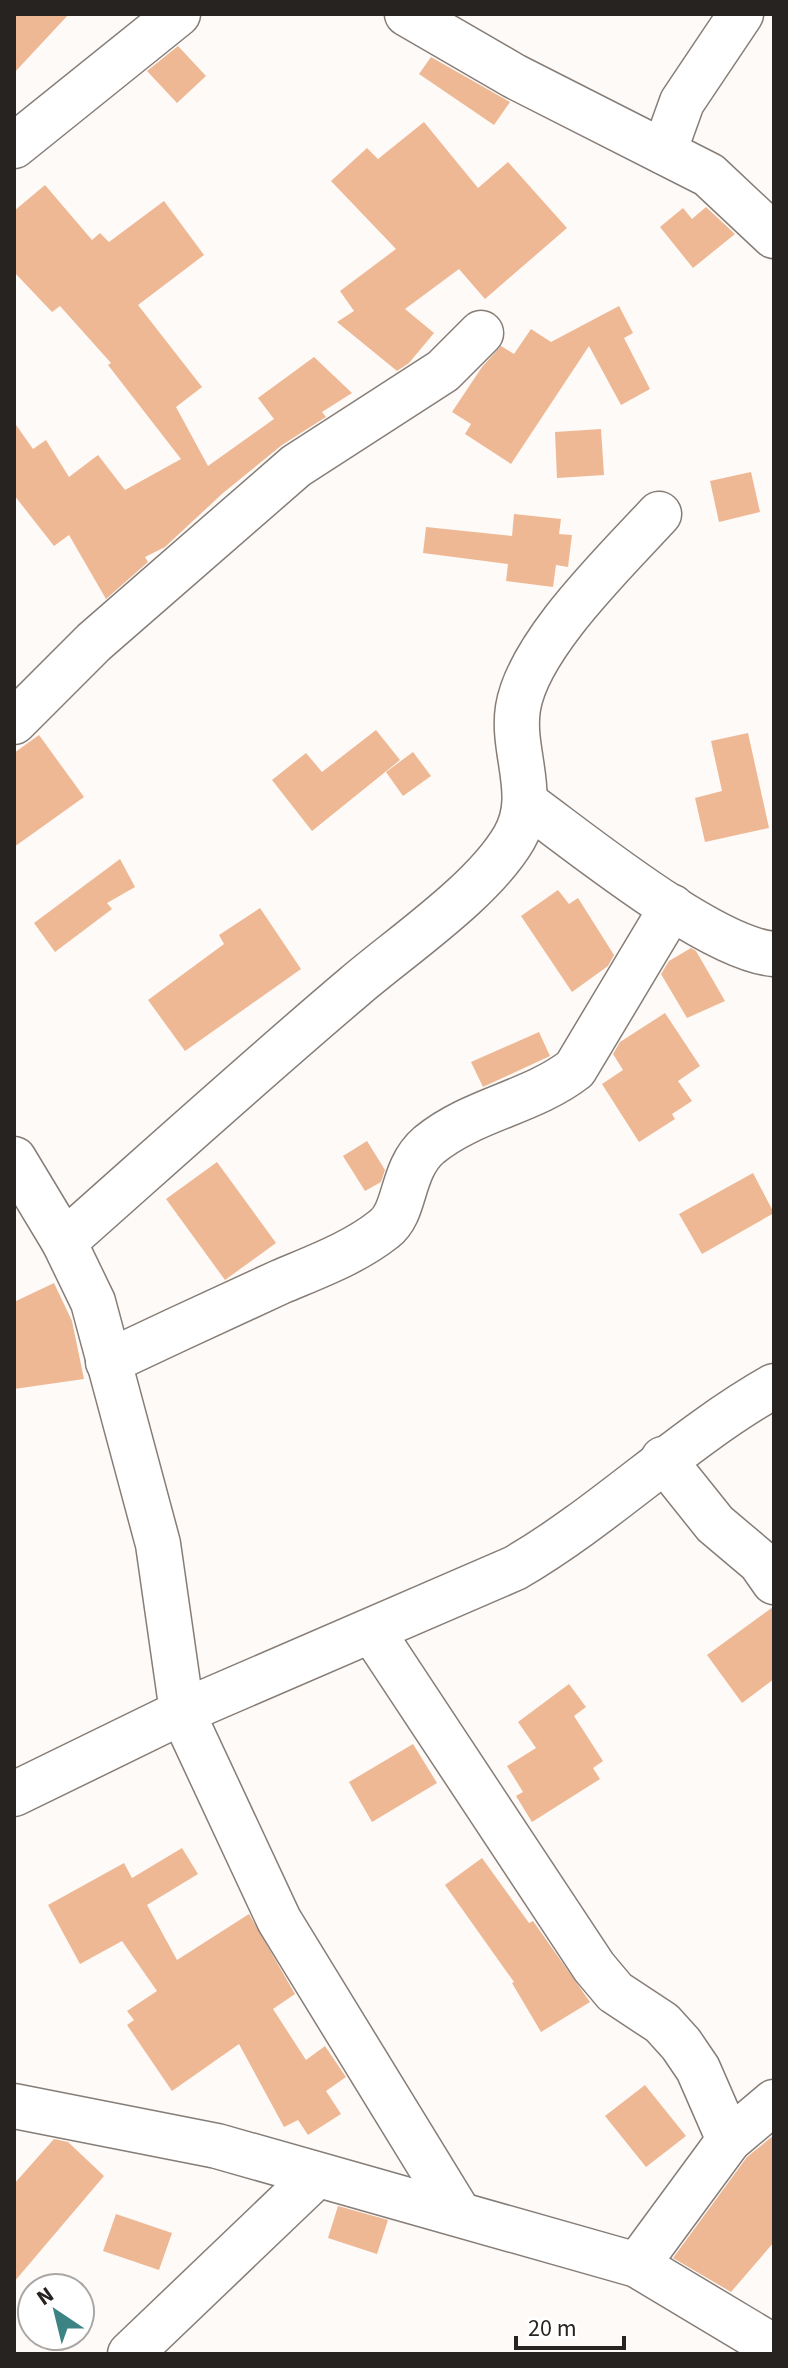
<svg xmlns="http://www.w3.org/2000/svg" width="788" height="2368" viewBox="0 0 788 2368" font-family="'Source Sans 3',sans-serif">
	<rect width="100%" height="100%" fill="#fefaf7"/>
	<g fill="#eeb894">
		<path d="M 14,14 L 69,14 L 14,73 Z"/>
		<path d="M 178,46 L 206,76 L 177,103 L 147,71 Z"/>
		<path d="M 431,57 L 510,102 L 494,125 L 419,74 Z"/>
		<path d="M 424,122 L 478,188 L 508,162 L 567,228 L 485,299 L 459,269 L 405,309 L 434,333 L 409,363 L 397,371 L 337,322 L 354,311 L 340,291 L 396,249 L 331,181 L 367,148 L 378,159 Z"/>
		<path d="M 45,185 L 92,240 L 100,233 L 109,242 L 164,201 L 204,255 L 138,305 L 202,387 L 176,407 L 208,466 L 274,419 L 258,398 L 314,357 L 352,393 L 322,412 L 326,417 L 282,445 L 223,493 L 165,547 L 145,557 L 148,562 L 106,599 L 69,535 L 54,546 L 14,495 L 14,422 L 33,449 L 46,440 L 69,477 L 98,455 L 125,490 L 181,459 L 108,365 L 111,363 L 60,306 L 52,312 L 14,272 L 14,211 Z"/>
		<path d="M 706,207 L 735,234 L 693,268 L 660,227 L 683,208 L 692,219 Z"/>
		<path d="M 619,306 L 633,333 L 624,338 L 650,389 L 621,405 L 589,346 L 511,464 L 465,434 L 471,424 L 452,412 L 482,367 L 501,346 L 514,354 L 531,329 L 551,342 Z"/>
		<path d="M 601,429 L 604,475 L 557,478 L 555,432 Z"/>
		<path d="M 751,472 L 760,512 L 719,522 L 710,481 Z"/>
		<path d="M 514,514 L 561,519 L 559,534 L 572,535 L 568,567 L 556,565 L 553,587 L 506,581 L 508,564 L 423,553 L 426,527 L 512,536 Z"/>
		<path d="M 376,730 L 400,760 L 312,831 L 272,780 L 306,753 L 322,772 Z"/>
		<path d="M 748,733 L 769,828 L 705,842 L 695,798 L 722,791 L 711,741 Z"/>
		<path d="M 39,735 L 84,797 L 14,847 L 14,753 Z"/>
		<path d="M 413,752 L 431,776 L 403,796 L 386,772 Z"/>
		<path d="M 120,859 L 135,887 L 107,903 L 112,909 L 55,952 L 34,923 Z"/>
		<path d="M 558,890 L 569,904 L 578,898 L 614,955 L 608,966 L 572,992 L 521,916 Z"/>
		<path d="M 260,908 L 301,969 L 185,1051 L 148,1000 L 224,944 L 219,935 Z"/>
		<path d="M 691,948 L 696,951 L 725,1001 L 687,1018 L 661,974 L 669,961 Z"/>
		<path d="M 665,1013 L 700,1066 L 678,1081 L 692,1101 L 672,1114 L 675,1119 L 639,1142 L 602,1084 L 623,1070 L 613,1054 L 620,1042 Z"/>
		<path d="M 539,1032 L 550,1056 L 483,1087 L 471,1062 Z"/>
		<path d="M 367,1141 L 385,1170 L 381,1182 L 365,1191 L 343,1156 Z"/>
		<path d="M 217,1162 L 276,1243 L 225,1280 L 166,1199 Z"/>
		<path d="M 753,1173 L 774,1213 L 702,1254 L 679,1214 Z"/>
		<path d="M 54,1283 L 72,1321 L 84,1379 L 14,1389 L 14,1302 Z"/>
		<path d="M 773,1607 L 774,1679 L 742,1703 L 707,1655 Z"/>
		<path d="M 569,1684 L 586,1707 L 574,1716 L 603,1761 L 593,1768 L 600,1779 L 532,1822 L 516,1796 L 523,1792 L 507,1766 L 536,1748 L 518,1722 Z"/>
		<path d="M 413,1744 L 437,1783 L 372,1822 L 349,1782 Z"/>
		<path d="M 182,1848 L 198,1874 L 147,1905 L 177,1960 L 249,1914 L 295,1994 L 273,2009 L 306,2060 L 325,2046 L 346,2077 L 326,2091 L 341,2114 L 308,2135 L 298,2120 L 284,2127 L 239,2044 L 172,2091 L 127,2025 L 134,2020 L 127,2011 L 157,1991 L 122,1941 L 80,1964 L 48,1905 L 124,1863 L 132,1878 Z"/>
		<path d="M 482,1858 L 529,1923 L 533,1921 L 590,2002 L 541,2032 L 512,1983 L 514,1982 L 445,1885 Z"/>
		<path d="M 645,2085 L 686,2136 L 646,2167 L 605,2116 Z"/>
		<path d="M 774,2135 L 774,2242 L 731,2292 L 673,2258 L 747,2157 Z"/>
		<path d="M 54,2139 L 68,2142 L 104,2176 L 14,2282 L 14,2184 Z"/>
		<path d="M 338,2206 L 388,2220 L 377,2254 L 328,2238 Z"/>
		<path d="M 116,2214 L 172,2233 L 159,2270 L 103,2251 Z"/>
	</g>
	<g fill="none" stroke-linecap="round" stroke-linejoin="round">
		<g stroke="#867d77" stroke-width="47">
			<g id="minor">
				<path d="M 407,14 L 514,76 L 709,175 L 774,236"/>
				<path d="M 14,146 L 178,14"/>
				<path d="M 664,152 L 682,102 L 741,14"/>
				<path d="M 14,722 L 94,642 L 296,466 L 443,371 L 481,333"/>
				<path d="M 526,803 C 581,843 711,949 774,954"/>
				<path d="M 14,1159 L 64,1242 L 93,1302 L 158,1544 L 182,1712 L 279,1920 L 458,2212"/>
				<path d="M 64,1242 C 161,1156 257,1069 355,986 C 403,945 483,891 514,838 C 539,796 511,752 518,708 C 528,645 616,561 659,514"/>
				<path d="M 108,1362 C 165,1335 223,1308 280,1282 C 315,1267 354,1253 384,1229 C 407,1212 400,1170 429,1145 C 473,1109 531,1103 575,1069 L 672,907"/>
				<path d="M 663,1459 L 715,1524 L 760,1562 L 774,1582"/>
				<path d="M 372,1631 L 594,1967 L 615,1992 L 662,2023 L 681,2044 L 698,2069 L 729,2140"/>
				<path d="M 14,1794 L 182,1712 L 515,1568 C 606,1515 682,1438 774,1386"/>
				<path d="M 14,2106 L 217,2146 L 637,2265 L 774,2347"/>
				<path d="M 637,2265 L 729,2140 L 774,2102"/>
				<path d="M 130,2354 L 316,2176"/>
			</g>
		</g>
		<use href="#minor" stroke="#fff" stroke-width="44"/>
	</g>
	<rect width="788" height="2368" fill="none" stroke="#272321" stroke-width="32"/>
	<g transform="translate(56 2312) rotate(325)"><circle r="38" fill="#ffffff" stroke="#a9a7a6" stroke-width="2"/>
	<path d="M0-6L14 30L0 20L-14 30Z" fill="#3c8483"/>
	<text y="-12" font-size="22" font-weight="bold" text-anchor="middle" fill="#272321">N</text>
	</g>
	<path d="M516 2336v12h108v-12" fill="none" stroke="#272321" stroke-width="4"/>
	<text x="528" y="2336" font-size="24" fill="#272321" stroke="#ffffff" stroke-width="6" paint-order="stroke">20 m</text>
</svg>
